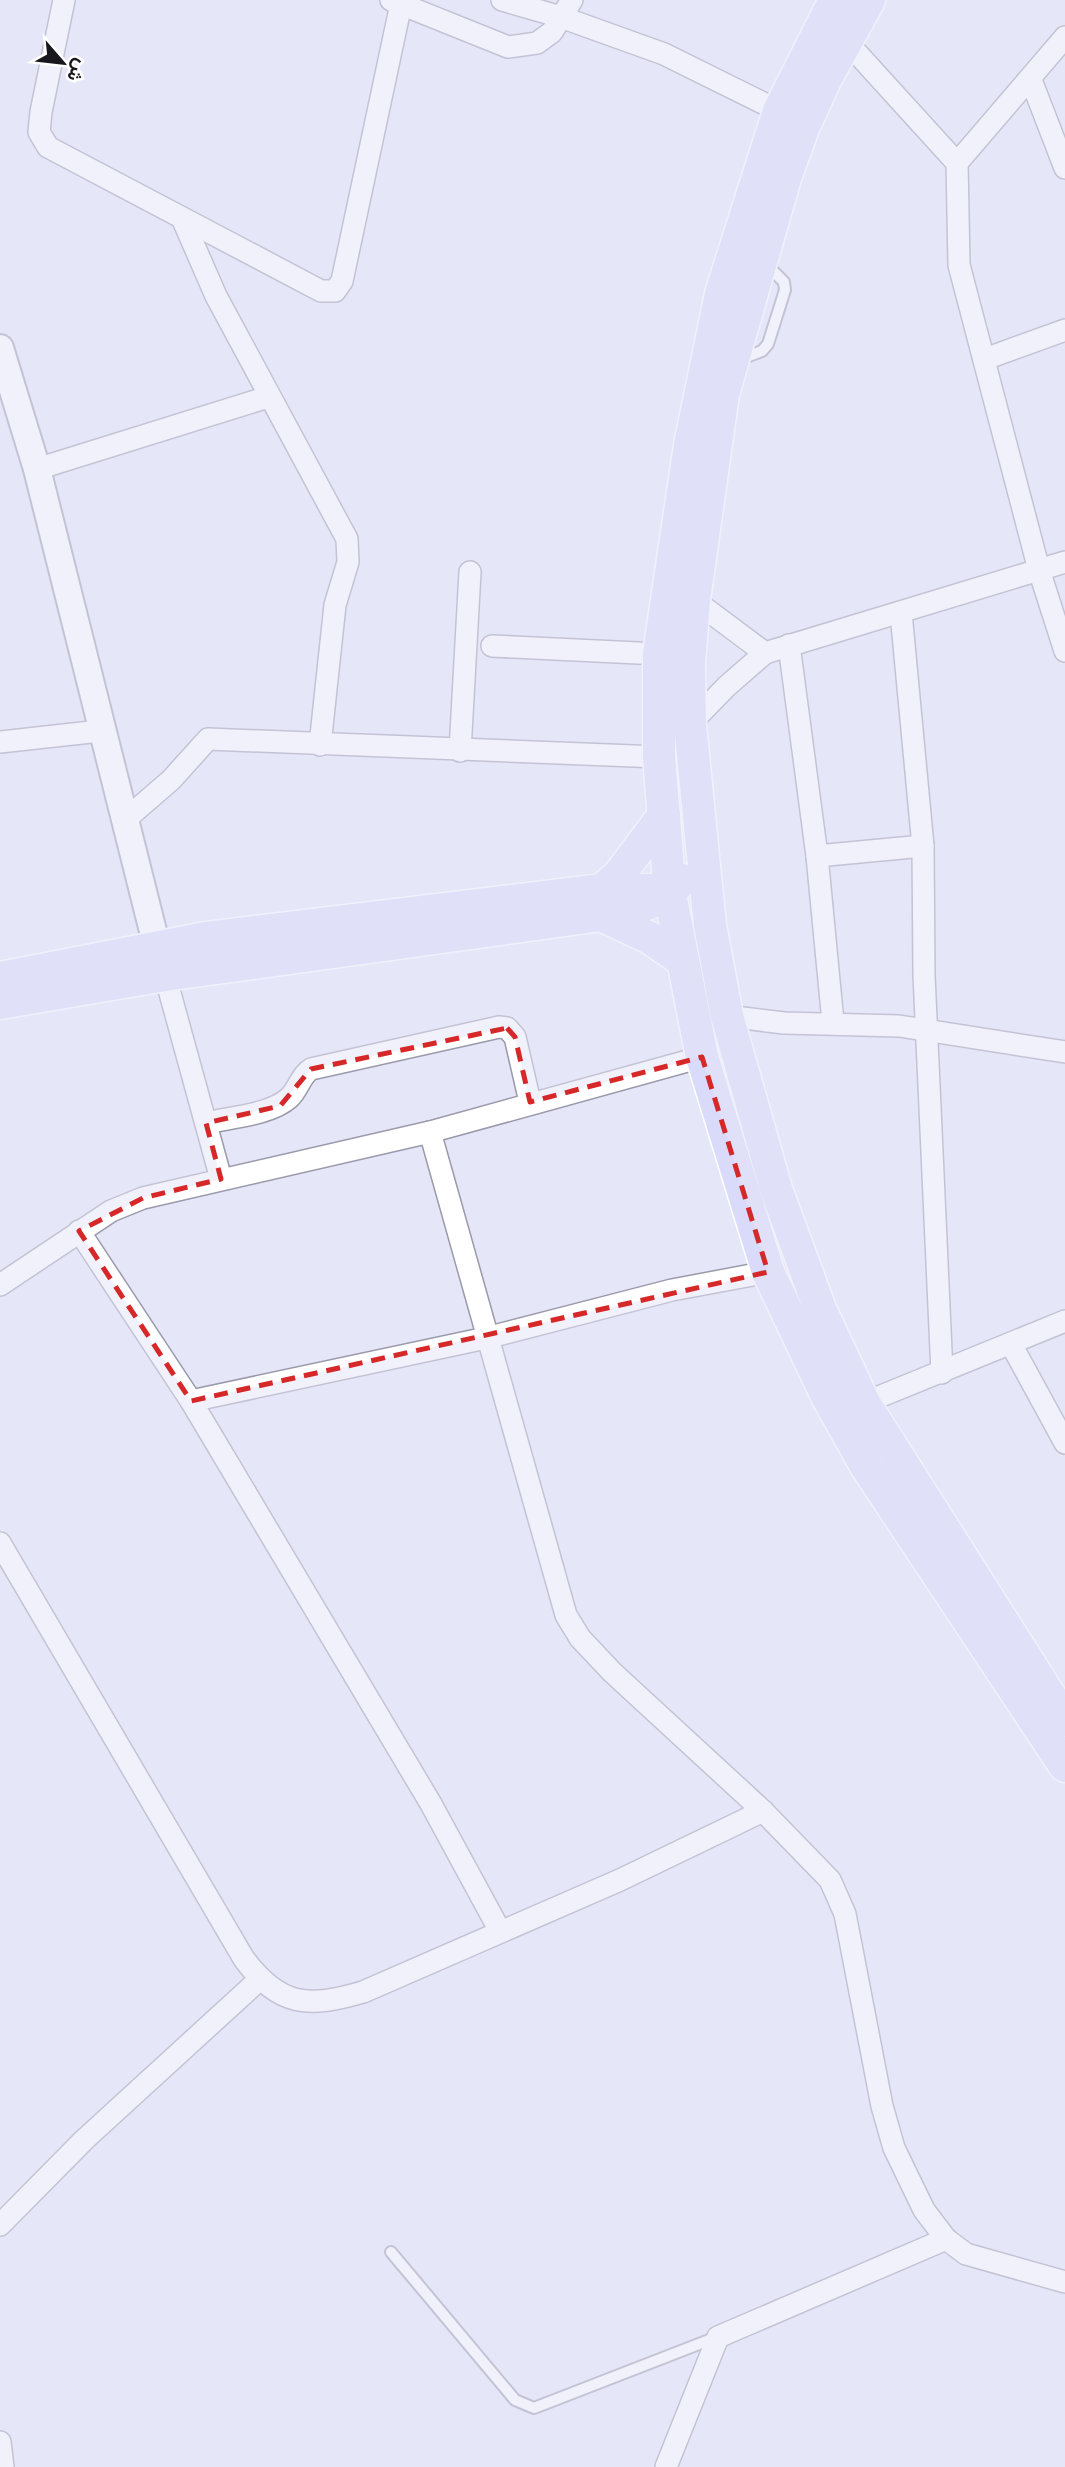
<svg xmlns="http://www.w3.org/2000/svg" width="1065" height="2467" viewBox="0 0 1065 2467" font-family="Poppins,Vazirmatn,sans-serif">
	<rect width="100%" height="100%" fill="#e5e6f8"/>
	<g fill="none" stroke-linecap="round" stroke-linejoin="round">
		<g stroke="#9a9aab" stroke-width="14">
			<g id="service">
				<path d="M 738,360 L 762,351 L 768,344 L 785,290 L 784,282 L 764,262"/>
				<path d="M 391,2252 L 515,2400 L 534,2408 L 717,2337"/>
			</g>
		</g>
		<g stroke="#9a9aab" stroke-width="24">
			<g id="minor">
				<path d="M 64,0 L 41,112 L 39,132 L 48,147 L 321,291 L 335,291 L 342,281 L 401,4"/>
				<path d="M 391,0 L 508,47 L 537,43 L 552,32 L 572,0"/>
				<path d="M 502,0 L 561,17 L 664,54 L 779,111"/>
				<path d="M 846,41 L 957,163 L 959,265 L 1039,570 L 1065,651"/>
				<path d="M 1031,80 L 1065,168"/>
				<path d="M 957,163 L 1065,37"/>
				<path d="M 182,218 L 216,296 L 347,539 L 348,562 L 335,605 L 320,745"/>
				<path d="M 985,359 L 1065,330"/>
				<path d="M 37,469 L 268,397"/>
				<path d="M 694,600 L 765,653"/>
				<path d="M 901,613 L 923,846 L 924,975 L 942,1373"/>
				<path d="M 789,645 L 817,856 L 833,1022"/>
				<path d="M 492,646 L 659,654"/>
				<path d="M 690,724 L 727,686 L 765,653 L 1065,562"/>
				<path d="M 0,742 L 100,731"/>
				<path d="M 460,751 L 470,572"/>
				<path d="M 127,818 L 171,780 L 208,739 L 659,757"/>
				<path d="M 817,856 L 923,846"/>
				<path d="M 165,975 L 221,1179"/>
				<path d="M 727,1016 L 784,1023 L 899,1026 L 1065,1052"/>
				<path d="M 206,1123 C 231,1117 270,1115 289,1098 C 299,1089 300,1076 311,1069 L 499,1027 L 507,1028 L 515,1037 L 530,1102"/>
				<path d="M 430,1132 L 566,1615 L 580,1638 L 612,1672 L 763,1811 L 830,1880 L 845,1914 L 882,2106 L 894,2148 L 924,2210 L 946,2239 L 966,2254 L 1065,2282"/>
				<path d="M 79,1231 L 191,1401 L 431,1804 L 500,1931"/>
				<path d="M 0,1285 L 111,1211 L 143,1198 L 430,1132 L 702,1057"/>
				<path d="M 1011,1344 L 1065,1443"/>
				<path d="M 191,1401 L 486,1338 L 672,1290 L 768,1272"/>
				<path d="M 864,1403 L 1065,1321"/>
				<path d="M 0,1543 L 244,1959 C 280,2007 308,2008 363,1992 L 620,1880 L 763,1811"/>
				<path d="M 0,2225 L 84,2140 L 260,1979"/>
				<path d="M 0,2442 L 3,2467"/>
				<path d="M 666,2467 L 718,2337 L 946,2239"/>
			</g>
		</g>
		<g stroke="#9a9aab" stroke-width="30">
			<path id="tertiary" d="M 0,348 L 37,469 L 162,967"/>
		</g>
		<g stroke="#fff" stroke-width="35">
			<g id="primary">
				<path d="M 835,0 L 779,111 L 721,294 L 690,445 L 659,654 L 659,757 L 670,894 L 702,1057 L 768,1272 L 828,1398 L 866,1466 L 1065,1766"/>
				<path d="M 869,0 L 825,80 L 803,128 L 785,178 L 723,394 L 694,600 L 689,663 L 690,724 L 703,856 L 710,925 L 727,1016 L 776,1189 L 820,1309 L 864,1403 L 1065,1720"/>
				<path d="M 602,890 L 619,875 L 664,815"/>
				<path d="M 601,915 L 650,938 L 682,960"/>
				<path d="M 0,978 L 206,938 L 602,890 L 658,890"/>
				<path d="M 0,1003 L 165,975 L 601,915 C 632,908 660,906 682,880"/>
			</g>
		</g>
		<use href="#service" stroke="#fff" stroke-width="10"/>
		<use href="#minor" stroke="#fff" stroke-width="21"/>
		<use href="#tertiary" stroke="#fff" stroke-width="26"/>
		<use href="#primary" stroke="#dadafa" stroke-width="32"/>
	</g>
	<path d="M0 0H1065V2467H0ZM 507,1028 L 515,1037 L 530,1102 L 702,1057 L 768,1272 L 191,1401 L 79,1231 L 143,1198 L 221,1179 L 206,1123 L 280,1106 L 311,1069 Z" fill="#e5e6f8" fill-opacity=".55" fill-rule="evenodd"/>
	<path fill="none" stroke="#d62828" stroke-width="5" stroke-dasharray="14 9" stroke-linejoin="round" d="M 507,1028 L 515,1037 L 530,1102 L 702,1057 L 768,1272 L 191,1401 L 79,1231 L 143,1198 L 221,1179 L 206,1123 L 280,1106 L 311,1069 Z"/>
	<g transform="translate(63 63) rotate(118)" stroke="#ffffff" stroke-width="5" paint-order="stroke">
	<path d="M0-5L12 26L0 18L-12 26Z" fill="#17171d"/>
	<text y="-10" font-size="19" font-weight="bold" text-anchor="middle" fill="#17171d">ش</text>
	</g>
</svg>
